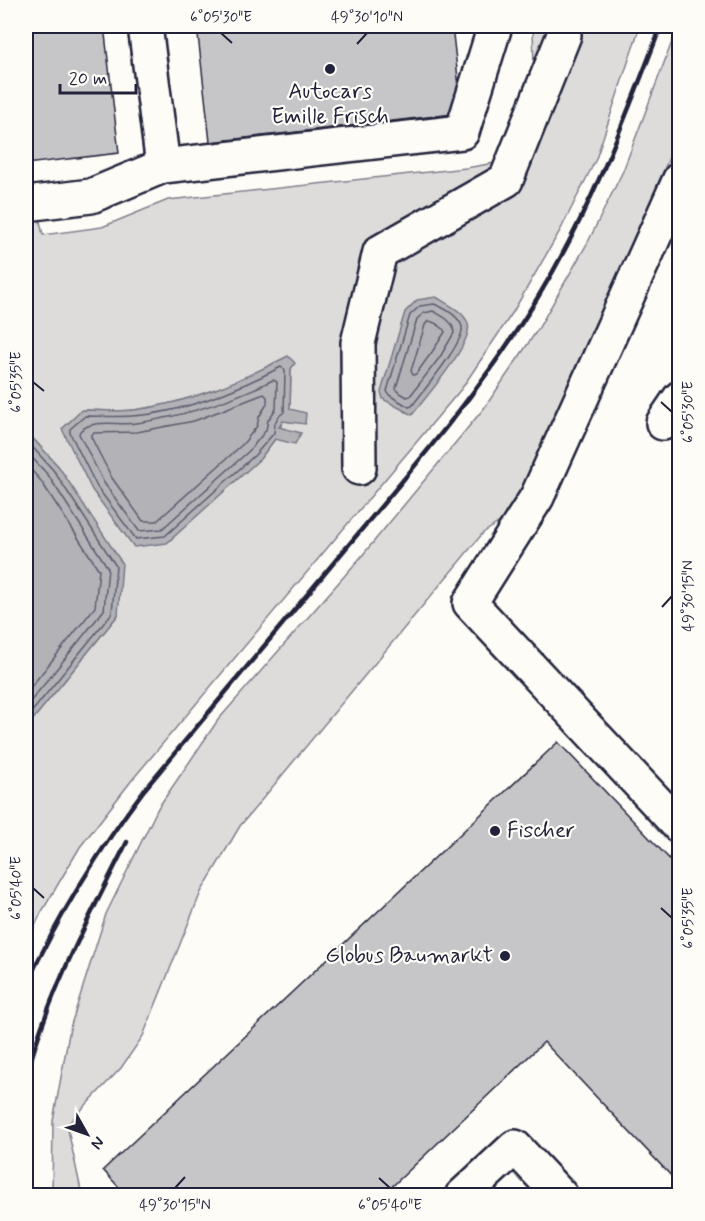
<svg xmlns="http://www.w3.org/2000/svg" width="705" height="1221" viewBox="0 0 705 1221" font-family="Mynerve,sans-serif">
	<rect width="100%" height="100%" fill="#fdfcf7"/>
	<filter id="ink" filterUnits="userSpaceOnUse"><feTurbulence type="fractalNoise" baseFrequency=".0167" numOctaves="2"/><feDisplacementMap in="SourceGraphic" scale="12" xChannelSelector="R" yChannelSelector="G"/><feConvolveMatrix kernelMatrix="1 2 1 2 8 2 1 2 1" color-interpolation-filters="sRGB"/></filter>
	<g filter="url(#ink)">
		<g fill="#dddcdb" stroke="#807f8b" stroke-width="1.5" fill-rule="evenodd">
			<path d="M 533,26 L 640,26 L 596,159 L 561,229 L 513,312 L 462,388 L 132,780 L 80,847 L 41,913 L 26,945 L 26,728 L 118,615 L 59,467 L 26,431 L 26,214 L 38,212 L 43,235 L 102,227 L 168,200 L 466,168 L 500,162 L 534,73 ZM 288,357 L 291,369 L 290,409 L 305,423 L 283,421 L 275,439 L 260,459 L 83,410 C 99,410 117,412 134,410 C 189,403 240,381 288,357 Z"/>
			<path d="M 675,34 L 680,40 L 679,134 L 522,507 L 483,533 L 240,826 L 201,892 L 143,1036 L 121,1068 L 67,1125 L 82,1195 L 52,1196 L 53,1121 L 70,1028 L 106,914 L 158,808 L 218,720 L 361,557 L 485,407 L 538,329 L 588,242 L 623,171 Z"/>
		</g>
		<g fill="#b2b2b7" stroke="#787885" stroke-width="1.5">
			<path d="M 436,297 C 447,304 464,311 468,324 C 474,343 424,399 412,415 L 383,399 L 381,392 L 405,312 L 417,300 Z"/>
			<path d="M 288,356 L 295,363 L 291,369 L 290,409 L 306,413 L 305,424 L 283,421 L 279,427 L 301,433 L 295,444 L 275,439 L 260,459 L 167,543 L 134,547 L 92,490 L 62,429 L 82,410 C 99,410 117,412 134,410 C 189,403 240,381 288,356 Z"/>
			<path d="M 26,431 L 59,467 L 122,563 L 118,615 L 26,728 Z"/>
		</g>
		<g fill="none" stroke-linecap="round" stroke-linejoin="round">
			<g stroke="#5c5c6d" stroke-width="1.5">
				<path d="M 434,304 C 444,308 459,316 462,327 C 465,342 422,392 412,406 L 409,407 L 389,395 L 387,391 L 410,315 L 420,306 Z"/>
				<path d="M 433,311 C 442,316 454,321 454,333 L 440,357 L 410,396 L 407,397 L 397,391 L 396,388 L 417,319 L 424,313 Z"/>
				<path d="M 428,321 C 433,321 443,327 445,332 L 432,352 L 416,374 L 413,375 L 411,371 L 425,325 Z"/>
				<path d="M 281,367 L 285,370 L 284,412 L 278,417 L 275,423 L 274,433 L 255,455 L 165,536 L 136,539 L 97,487 L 70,433 L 70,429 L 85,416 C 101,416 116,417 132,416 C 183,413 236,390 281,367 Z"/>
				<path d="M 273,380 L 277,382 L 276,409 L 268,420 L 266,430 L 250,450 L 162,529 L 139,531 L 104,483 L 79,434 L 80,431 C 95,418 118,426 137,423 C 185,416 230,401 273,380 Z"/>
				<path d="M 264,394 L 267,397 L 267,404 L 259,417 L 257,426 L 243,444 L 157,521 L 143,521 L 112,478 L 91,437 L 93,433 L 137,432 L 194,421 Z"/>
				<path d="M 26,440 L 54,471 L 116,566 L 112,613 L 26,719"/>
				<path d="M 26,451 L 48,475 L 108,568 L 104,610 L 26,707"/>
				<path d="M 26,464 L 41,481 L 99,570 L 95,607 L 26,693"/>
			</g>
		</g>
		<g fill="#c6c6c8" stroke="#22223b" stroke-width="1.5">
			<path d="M 26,26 L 104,26 L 119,153 L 26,164 Z"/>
			<path d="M 197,26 L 452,26 L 462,113 L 210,142 Z"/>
			<path d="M 558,742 L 680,870 L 680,1185 L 544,1042 L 382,1196 L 127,1196 L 103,1170 Z"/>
		</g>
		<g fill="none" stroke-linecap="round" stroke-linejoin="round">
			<g stroke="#22223b" stroke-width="38">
				<g id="minor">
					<path d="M 145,26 L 163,166"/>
					<path d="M 680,179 L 537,497 L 470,603 L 680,827"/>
					<path d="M 26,204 L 91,196 L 163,166 L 462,132 L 495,26"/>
					<path d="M 663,423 L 680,398"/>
					<path d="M 359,468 L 358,343 L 380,252 L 506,180 L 564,35 L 563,26"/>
					<path d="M 462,1196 L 515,1147 L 561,1196"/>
				</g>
			</g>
			<use href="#minor" stroke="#fdfcf7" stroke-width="33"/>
			<g stroke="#22223b" stroke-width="4.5">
				<path d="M 26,985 C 59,916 98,851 144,790 C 213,707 282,625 351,542 C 417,464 484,386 538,297 C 590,212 625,119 661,26"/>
				<path d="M 26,1078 C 47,995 89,918 127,842"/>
			</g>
		</g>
	</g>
	<path fill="none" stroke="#22223b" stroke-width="2" d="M 221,33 L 232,43M 357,44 L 367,33M 33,382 L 44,391M 661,402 L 672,412M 662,607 L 672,596M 33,888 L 44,898M 661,908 L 672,918M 379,1178 L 390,1188M 175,1188 L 185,1177"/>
	<g fill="#22223b" stroke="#fdfcf7" stroke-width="2">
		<circle cx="330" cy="69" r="6"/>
		<circle cx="495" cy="831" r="6"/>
		<circle cx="505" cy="956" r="6"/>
	</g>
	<g text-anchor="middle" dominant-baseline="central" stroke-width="4.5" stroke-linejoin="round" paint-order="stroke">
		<g font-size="22" fill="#22223b" stroke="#fdfcf7">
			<text x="330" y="92">Autocars<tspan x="330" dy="25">Emille Frisch</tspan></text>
			<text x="507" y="831" text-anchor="start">Fischer</text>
			<text x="493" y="956" text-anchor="end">Globus Baumarkt</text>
		</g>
	</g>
	<rect width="705" height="1221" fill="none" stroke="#fdfcf7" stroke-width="66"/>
	<g transform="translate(87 1134) rotate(130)" stroke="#fdfcf7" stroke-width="4.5" paint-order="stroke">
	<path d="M0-4.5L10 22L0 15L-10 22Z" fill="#22223b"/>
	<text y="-9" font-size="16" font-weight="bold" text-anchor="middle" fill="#22223b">N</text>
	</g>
	<path d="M60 84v9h76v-9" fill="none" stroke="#22223b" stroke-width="3"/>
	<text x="69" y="84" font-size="18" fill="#22223b" stroke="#fdfcf7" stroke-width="4.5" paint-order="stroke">20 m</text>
	<rect x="33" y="33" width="639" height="1155" fill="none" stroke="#22223b" stroke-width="2"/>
	<g font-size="15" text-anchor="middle" fill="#22223b">
		<text x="221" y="22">6°05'30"E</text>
		<text x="367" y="22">49°30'10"N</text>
		<text transform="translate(16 382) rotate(-90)" y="5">6°05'35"E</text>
		<text transform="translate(688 412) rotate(-90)" y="5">6°05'30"E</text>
		<text transform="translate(688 596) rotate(-90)" y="5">49°30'15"N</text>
		<text transform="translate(16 888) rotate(-90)" y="5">6°05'40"E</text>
		<text transform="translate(688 918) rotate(-90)" y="5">6°05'35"E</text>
		<text x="175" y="1210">49°30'15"N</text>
		<text x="390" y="1210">6°05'40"E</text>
	</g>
</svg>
